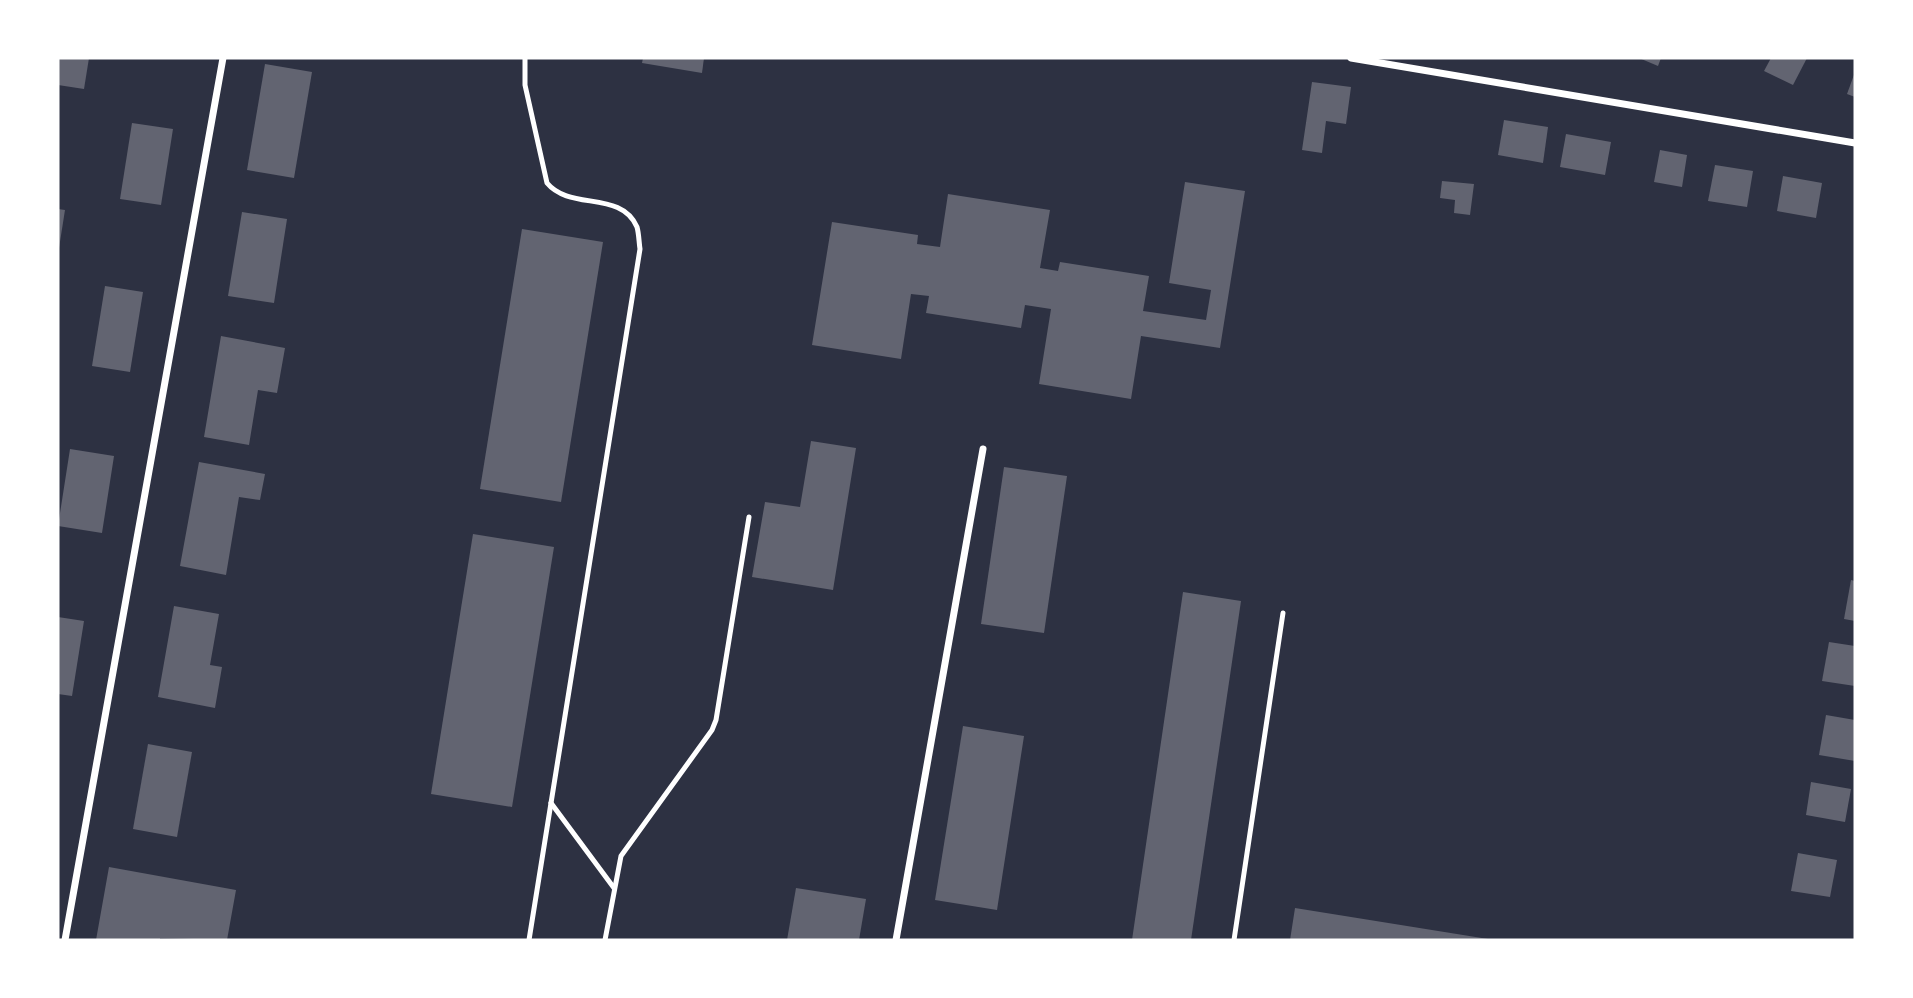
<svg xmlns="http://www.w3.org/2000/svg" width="1913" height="998" viewBox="0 0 1913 998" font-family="'Times New Roman',serif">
	<rect width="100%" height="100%" fill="#2d3142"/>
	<g fill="#626471">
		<path d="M 58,58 L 89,58 L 84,89 L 58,85 Z"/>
		<path d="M 643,58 L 704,58 L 702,73 L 642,63 Z"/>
		<path d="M 1639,58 L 1661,58 L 1658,66 Z"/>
		<path d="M 1771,58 L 1807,58 L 1793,85 L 1764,71 Z"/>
		<path d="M 265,64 L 312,72 L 294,178 L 247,170 Z"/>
		<path d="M 1855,72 L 1855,97 L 1847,94 Z"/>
		<path d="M 1312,82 L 1351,87 L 1346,124 L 1326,121 L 1322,153 L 1302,150 Z"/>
		<path d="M 1504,120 L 1548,127 L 1543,163 L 1498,155 Z"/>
		<path d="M 132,123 L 173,129 L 161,205 L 120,199 Z"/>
		<path d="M 1566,134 L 1611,142 L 1605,175 L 1560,167 Z"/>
		<path d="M 1660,150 L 1687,155 L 1682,187 L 1654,182 Z"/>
		<path d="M 1715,165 L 1753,171 L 1747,207 L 1708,201 Z"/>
		<path d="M 1783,176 L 1822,183 L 1816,218 L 1777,211 Z"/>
		<path d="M 1442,181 L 1474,184 L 1470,215 L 1454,213 L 1455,200 L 1440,198 Z"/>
		<path d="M 1185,182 L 1245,191 L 1220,348 L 1141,336 L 1131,399 L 1039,384 L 1051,309 L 1025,305 L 1021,328 L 926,313 L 929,296 L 911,294 L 901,359 L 812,345 L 832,222 L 918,235 L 917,244 L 940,247 L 948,194 L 1050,210 L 1040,268 L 1058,271 L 1060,262 L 1149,276 L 1143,311 L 1206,320 L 1211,290 L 1169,283 Z"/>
		<path d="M 58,209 L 65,210 L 59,248 L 58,248 Z"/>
		<path d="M 242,212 L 287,219 L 274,303 L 228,296 Z"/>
		<path d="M 522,229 L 603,242 L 561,502 L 480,489 Z"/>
		<path d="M 105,286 L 143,292 L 130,372 L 92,366 Z"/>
		<path d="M 221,336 L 285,348 L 277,393 L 258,390 L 249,445 L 204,437 Z"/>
		<path d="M 811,441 L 856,448 L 833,590 L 752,577 L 765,502 L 800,507 Z"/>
		<path d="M 70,449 L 114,456 L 102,533 L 58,526 Z"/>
		<path d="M 199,462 L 265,474 L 260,500 L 239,497 L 226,575 L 180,566 Z"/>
		<path d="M 1004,467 L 1067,476 L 1044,633 L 981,624 Z"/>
		<path d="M 473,534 L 554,547 L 512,807 L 431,794 Z"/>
		<path d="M 1851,580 L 1855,581 L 1855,621 L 1844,619 Z"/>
		<path d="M 1183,592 L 1241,601 L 1191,940 L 1132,940 Z"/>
		<path d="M 174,606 L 219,614 L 210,665 L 222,667 L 215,708 L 158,697 Z"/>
		<path d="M 58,617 L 84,621 L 72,696 L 58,694 Z"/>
		<path d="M 1829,642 L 1855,646 L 1855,686 L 1822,681 Z"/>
		<path d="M 1826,715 L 1855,720 L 1855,761 L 1819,755 Z"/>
		<path d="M 963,726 L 1024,736 L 997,910 L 935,900 Z"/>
		<path d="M 148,744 L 192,752 L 177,837 L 133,829 Z"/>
		<path d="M 1811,782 L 1851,789 L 1845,822 L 1806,815 Z"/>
		<path d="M 1798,853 L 1837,860 L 1830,897 L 1791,891 Z"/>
		<path d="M 109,867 L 236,890 L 227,940 L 160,938 L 160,940 L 96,940 Z"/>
		<path d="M 796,888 L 866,899 L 859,940 L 787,940 Z"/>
		<path d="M 1295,908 L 1488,939 L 1488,940 L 1290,940 Z"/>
	</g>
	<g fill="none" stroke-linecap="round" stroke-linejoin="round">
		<g stroke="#fff" stroke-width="5">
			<path d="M 525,58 L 525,85 L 547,183 C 570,211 621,190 637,227 C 639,234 639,243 640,249 L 529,940"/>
			<path d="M 551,803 L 614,888"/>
			<path d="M 605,940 L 621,856 L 712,730 L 716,720 L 749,517"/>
			<path d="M 1234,940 L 1283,613"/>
		</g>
		<g stroke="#fff" stroke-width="7">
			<path d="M 1351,58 L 1855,143"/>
			<path d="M 65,940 L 223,58"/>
			<path d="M 896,940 L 983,449"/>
		</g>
	</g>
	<rect width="1913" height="998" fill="none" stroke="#ffffff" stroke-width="119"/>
</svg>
